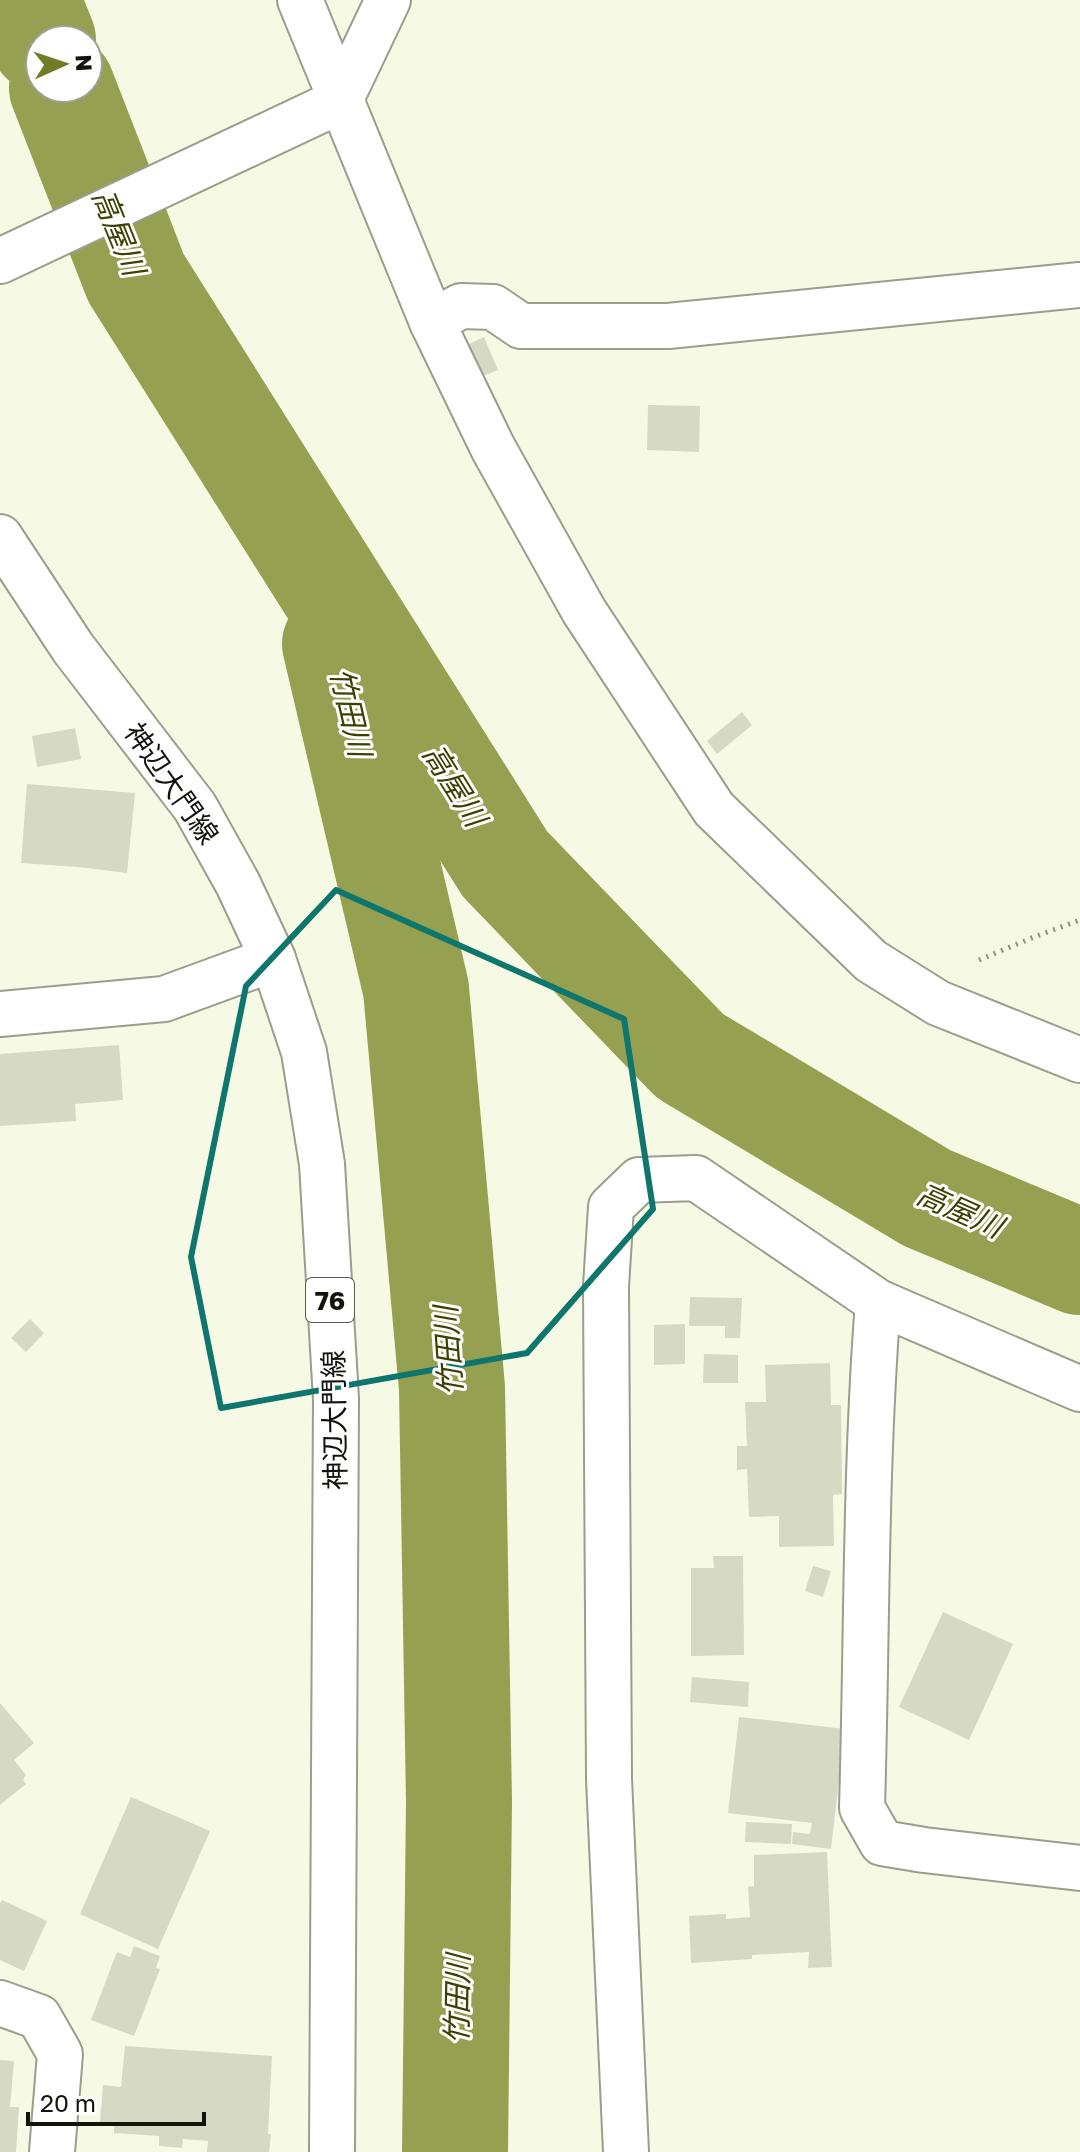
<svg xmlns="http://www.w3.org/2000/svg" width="1080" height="2152" viewBox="0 0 1080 2152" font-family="'Golos Text','Noto Sans JP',sans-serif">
	<rect width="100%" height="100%" fill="#f6fae4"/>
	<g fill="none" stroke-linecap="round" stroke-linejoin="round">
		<g stroke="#95a051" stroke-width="106">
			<path d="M 27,0 L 43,40"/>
			<path d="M 62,88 L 136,278 L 505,864 L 690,1056 L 927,1198 L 1080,1262"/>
			<path d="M 335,644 L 416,989 L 452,1388 L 459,1802 L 455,2152"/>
		</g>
	</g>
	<g fill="#d6dac4">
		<path d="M 484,337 L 498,370 L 483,376 L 469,344 Z"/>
		<path d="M 648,405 L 700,406 L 699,452 L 647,450 Z"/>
		<path d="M 742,712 L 752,725 L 717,754 L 707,741 Z"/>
		<path d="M 75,728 L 81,759 L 37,767 L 32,736 Z"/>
		<path d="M 27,784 L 135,793 L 127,873 L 78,867 L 21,863 Z"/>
		<path d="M 119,1045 L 123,1100 L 75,1104 L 76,1121 L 0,1126 L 0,1054 Z"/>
		<path d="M 690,1297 L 742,1298 L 740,1338 L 725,1338 L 725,1326 L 689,1326 Z"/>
		<path d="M 30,1319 L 44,1333 L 26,1352 L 11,1338 Z"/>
		<path d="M 685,1324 L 685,1364 L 654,1365 L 654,1325 Z"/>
		<path d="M 704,1354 L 738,1355 L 738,1383 L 703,1383 Z"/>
		<path d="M 830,1363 L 831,1405 L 841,1405 L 842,1494 L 833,1495 L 834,1546 L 779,1547 L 779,1516 L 749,1517 L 747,1469 L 737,1470 L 737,1446 L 747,1446 L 745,1402 L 766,1402 L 765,1365 Z"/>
		<path d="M 713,1556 L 743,1556 L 744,1655 L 691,1656 L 691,1568 L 714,1568 Z"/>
		<path d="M 813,1566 L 831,1571 L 823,1597 L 805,1591 Z"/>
		<path d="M 943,1612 L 1013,1644 L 969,1740 L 899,1707 Z"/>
		<path d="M 692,1677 L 749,1682 L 748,1707 L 690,1702 Z"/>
		<path d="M 0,1703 L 34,1743 L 14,1760 L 26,1775 L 23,1780 L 26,1784 L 0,1805 Z"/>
		<path d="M 739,1717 L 845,1729 L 831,1849 L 792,1844 L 793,1832 L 810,1834 L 812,1823 L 728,1813 Z"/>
		<path d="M 131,1797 L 210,1831 L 158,1949 L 80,1914 Z"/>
		<path d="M 746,1822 L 792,1824 L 791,1844 L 745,1842 Z"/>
		<path d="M 827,1852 L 832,1967 L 808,1968 L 809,1952 L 752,1955 L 752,1959 L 691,1963 L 689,1916 L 726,1914 L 726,1919 L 750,1917 L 748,1887 L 754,1886 L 754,1855 Z"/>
		<path d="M 2,1900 L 47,1921 L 24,1971 L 0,1960 L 0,1903 Z"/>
		<path d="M 134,1946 L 160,1956 L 156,1968 L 160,1969 L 134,2036 L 91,2020 L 117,1952 L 130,1957 Z"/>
		<path d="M 125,2046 L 272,2056 L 268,2134 L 271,2134 L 269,2152 L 207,2152 L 208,2141 L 183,2139 L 182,2148 L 159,2146 L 159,2136 L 114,2133 L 114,2123 L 100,2122 L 103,2085 L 121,2087 Z"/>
		<path d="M 0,2060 L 14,2061 L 10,2107 L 19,2107 L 16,2152 L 0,2152 Z"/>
	</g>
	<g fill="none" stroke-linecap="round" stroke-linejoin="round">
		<g stroke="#9a9e8a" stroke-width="48">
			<g id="minor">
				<path d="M 300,0 L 432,322 L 493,448 L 584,611 L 714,809 L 871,961 L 938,1003 L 1080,1060"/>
				<path d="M 0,261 L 340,101 L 388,0"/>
				<path d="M 432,322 L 461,306 L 493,307 L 521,326 L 668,326 L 1080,285"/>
				<path d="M 0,1014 L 164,999 L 273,959"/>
				<path d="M 878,1302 C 865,1470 867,1639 862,1808 L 882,1843 L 924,1850 L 1080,1868"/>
				<path d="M 0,2003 L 39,2017 L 60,2054 L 52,2152"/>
				<path d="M 626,2152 L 609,1779 L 606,1286 L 611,1207 L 639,1180 L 696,1178 L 878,1302 L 1080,1389"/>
			</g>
		</g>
		<g stroke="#9a9e8a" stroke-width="48">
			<path id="major" d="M 0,537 L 73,648 L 195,807 L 238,884 L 273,959 L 304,1052 L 322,1164 L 336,1399 L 332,2152"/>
		</g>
		<path stroke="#8f9182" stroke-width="5" stroke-dasharray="2 6" stroke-linecap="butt" d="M 979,960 L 1034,937 L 1080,920"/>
		<use href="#minor" stroke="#fff" stroke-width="44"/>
		<use href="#major" stroke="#fff" stroke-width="44"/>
	</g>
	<path fill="none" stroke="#0f766e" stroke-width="6" stroke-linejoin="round" d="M 336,890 L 624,1019 L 653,1209 L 527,1353 L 221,1408 L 191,1257 L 246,986 Z"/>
	<g text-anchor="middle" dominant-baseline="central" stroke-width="6" stroke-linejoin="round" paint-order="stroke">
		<rect fill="#fff" stroke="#595a54" stroke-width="2" x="306" y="1278" width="48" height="44" rx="6"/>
		<g font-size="26" font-weight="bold" fill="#12130b">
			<text x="330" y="1300">76</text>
		</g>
		<g font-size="28" fill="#12130b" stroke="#fff">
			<text transform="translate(172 783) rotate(55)">神辺大門線</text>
			<text transform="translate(334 1420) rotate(-91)">神辺大門線</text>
		</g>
		<g font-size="30" font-style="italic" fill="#3b4101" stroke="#fff">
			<text transform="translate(119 232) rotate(68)">高屋川</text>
			<text transform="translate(351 712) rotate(77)">竹田川</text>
			<text transform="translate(455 785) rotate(58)">高屋川</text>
			<text transform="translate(960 1210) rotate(24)">高屋川</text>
			<text transform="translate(448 1351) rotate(-94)">竹田川</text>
			<text transform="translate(457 1999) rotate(-89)">竹田川</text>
		</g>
	</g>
	<g transform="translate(64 64) rotate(87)"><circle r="38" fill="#ffffff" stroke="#a0a19d" stroke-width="2"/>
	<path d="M0-6L14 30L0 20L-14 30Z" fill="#727b27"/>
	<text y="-12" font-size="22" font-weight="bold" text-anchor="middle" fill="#12130b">N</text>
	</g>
	<path d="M28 2112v12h176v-12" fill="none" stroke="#12130b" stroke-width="4"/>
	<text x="40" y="2112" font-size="24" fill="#12130b" stroke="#ffffff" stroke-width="6" paint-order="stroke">20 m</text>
</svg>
